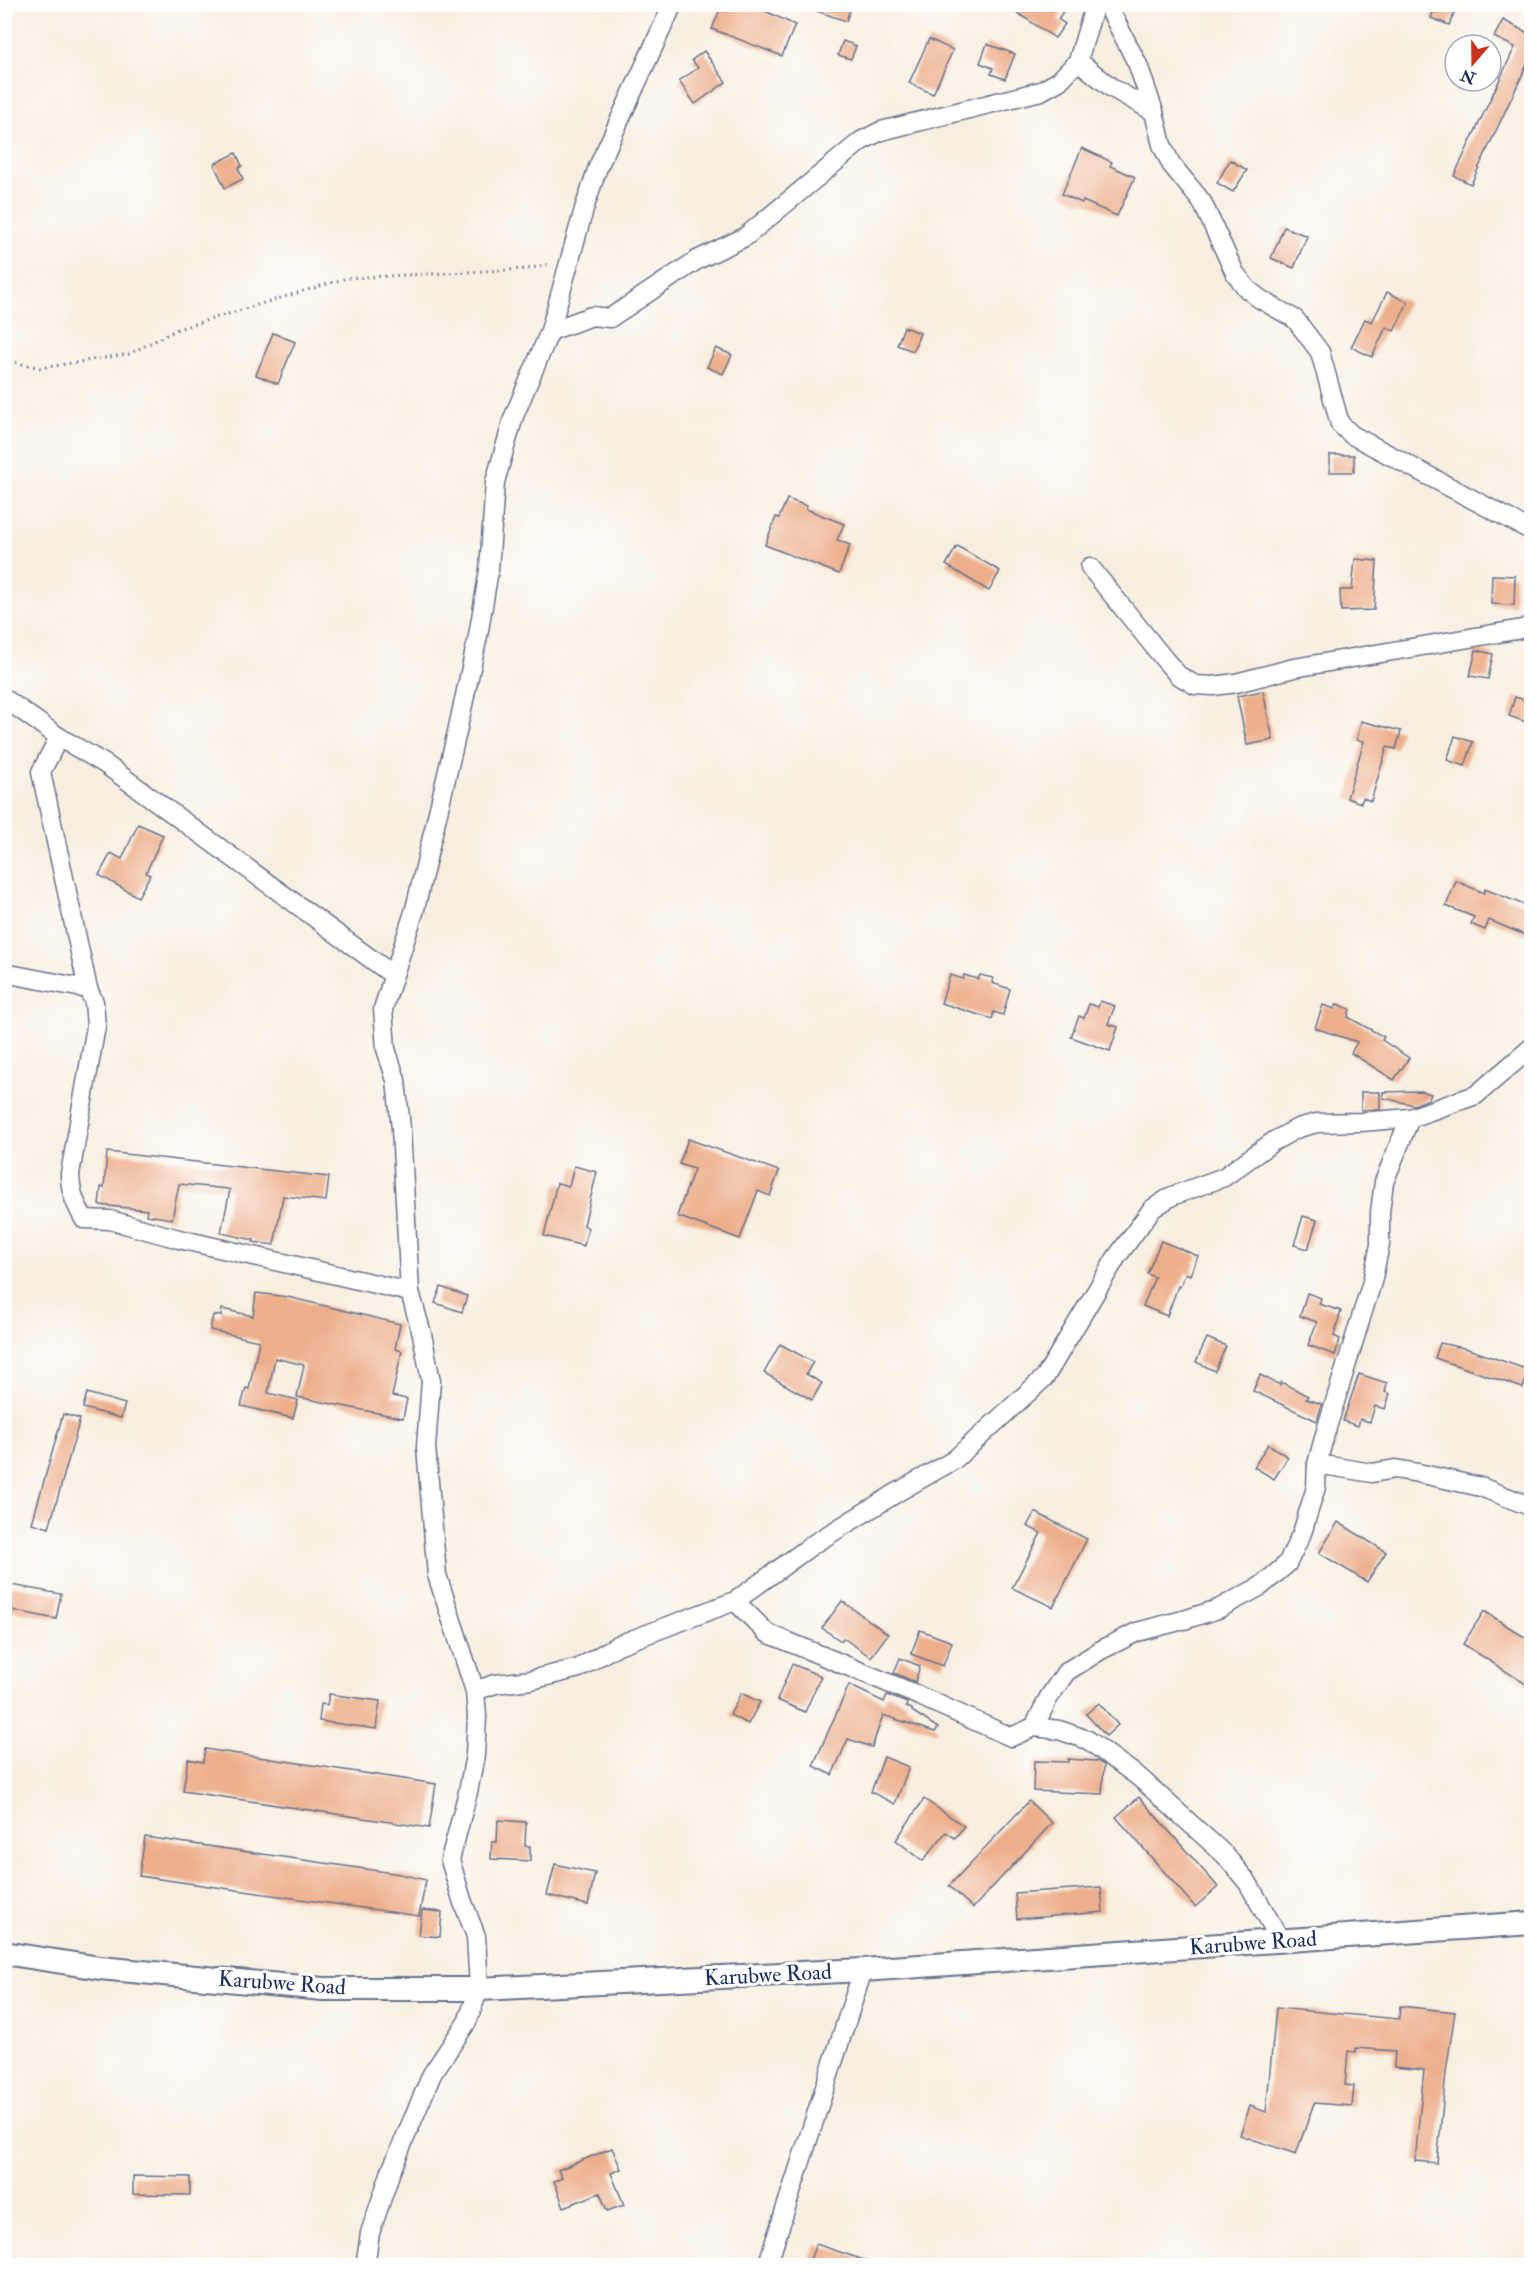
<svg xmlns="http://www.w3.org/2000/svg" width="1536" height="2270" viewBox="0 0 1536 2270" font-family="'IM FELL Double Pica',serif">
	<rect width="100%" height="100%" fill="#fff"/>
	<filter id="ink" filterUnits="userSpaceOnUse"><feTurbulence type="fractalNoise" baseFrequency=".0167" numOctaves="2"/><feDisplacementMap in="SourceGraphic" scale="12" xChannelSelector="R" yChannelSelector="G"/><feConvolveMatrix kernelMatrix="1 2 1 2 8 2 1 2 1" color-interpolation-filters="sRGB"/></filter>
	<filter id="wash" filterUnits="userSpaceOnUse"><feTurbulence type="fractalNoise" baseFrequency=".008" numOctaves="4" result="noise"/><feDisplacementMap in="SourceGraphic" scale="24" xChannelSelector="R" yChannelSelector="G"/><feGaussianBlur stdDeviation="1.35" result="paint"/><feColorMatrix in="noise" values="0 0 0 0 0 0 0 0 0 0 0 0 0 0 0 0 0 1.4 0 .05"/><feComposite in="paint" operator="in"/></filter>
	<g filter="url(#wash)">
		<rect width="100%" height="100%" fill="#f8efe0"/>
		<g id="blocks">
			<g fill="#edaf8b">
				<path d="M 722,4 L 763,4 L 761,9 L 795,25 L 782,56 L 712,29 Z"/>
				<path d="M 805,4 L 852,4 L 846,21 L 805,7 Z"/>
				<path d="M 1004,4 L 1068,4 L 1058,19 L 1065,24 L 1055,38 Z"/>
				<path d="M 1436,4 L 1455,11 L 1449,25 L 1431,18 Z"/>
				<path d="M 1503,20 L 1532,35 L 1532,54 L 1471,184 L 1454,176 L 1515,47 L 1494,37 Z"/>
				<path d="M 929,39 L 953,50 L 933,94 L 909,83 Z"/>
				<path d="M 843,41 L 856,46 L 851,59 L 838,55 Z"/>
				<path d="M 987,44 L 1015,54 L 1005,79 L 991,74 L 993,68 L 980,63 Z"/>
				<path d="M 704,51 L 726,82 L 695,104 L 679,81 L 698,68 L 692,60 Z"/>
				<path d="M 1082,148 L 1112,162 L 1110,166 L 1135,177 L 1117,216 L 1083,201 L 1082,203 L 1062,194 Z"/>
				<path d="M 236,153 L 242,166 L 238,168 L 243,179 L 225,188 L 214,164 Z"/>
				<path d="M 1230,160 L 1247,170 L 1233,192 L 1217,183 Z"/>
				<path d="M 1284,227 L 1307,236 L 1294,268 L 1271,258 Z"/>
				<path d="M 1387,292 L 1408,302 L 1394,331 L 1386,327 L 1372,357 L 1351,347 L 1365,319 L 1372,322 Z"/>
				<path d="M 904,327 L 920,333 L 913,351 L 897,345 Z"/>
				<path d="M 273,333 L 295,342 L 278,384 L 256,375 Z"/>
				<path d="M 716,348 L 732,355 L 723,374 L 707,367 Z"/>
				<rect x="1330" y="455" width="24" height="17"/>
				<path d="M 787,499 L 807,506 L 806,509 L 844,524 L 837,540 L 850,545 L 839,574 L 765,545 L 776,517 L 779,518 Z"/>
				<path d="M 957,546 L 1000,571 L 989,591 L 946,565 Z"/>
				<path d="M 1355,559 L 1377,561 L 1374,610 L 1341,611 L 1340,590 L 1352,590 Z"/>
				<path d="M 1492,575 L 1515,576 L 1514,605 L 1491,604 Z"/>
				<path d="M 1476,650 L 1493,654 L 1488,679 L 1470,676 Z"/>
				<path d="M 1263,691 L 1273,740 L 1247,745 L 1237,696 Z"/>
				<path d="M 1515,697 L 1532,702 L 1532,724 L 1509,716 Z"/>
				<path d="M 1361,721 L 1401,731 L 1396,749 L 1387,747 L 1371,801 L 1363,798 L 1361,803 L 1347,798 L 1364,741 L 1357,740 Z"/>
				<path d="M 1455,736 L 1473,742 L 1465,766 L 1447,760 Z"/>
				<path d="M 138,824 L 163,835 L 146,873 L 150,875 L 138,897 L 99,875 L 111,853 L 122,859 Z"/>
				<path d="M 1456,881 L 1484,893 L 1485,889 L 1532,908 L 1532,938 L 1489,920 L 1485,930 L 1471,924 L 1474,917 L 1446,906 Z"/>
				<path d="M 950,975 L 963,979 L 964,975 L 978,979 L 980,975 L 993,978 L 992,983 L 1010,989 L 1003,1015 L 994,1012 L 992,1019 L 941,1003 Z"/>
				<path d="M 1100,1001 L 1115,1006 L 1108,1024 L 1118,1027 L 1110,1051 L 1071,1037 L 1079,1016 L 1084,1018 L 1089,1004 L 1098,1007 Z"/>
				<path d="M 1337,1004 L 1350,1009 L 1348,1017 L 1384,1037 L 1382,1040 L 1409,1058 L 1394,1080 L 1351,1053 L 1357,1042 L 1315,1028 L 1323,1005 L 1335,1009 Z"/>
				<path d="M 1421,1091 L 1431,1094 L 1429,1099 L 1414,1105 L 1383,1098 L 1383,1092 Z"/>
				<path d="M 1361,1092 L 1380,1092 L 1380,1109 L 1361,1110 Z"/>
				<path d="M 688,1139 L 779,1171 L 770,1196 L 758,1191 L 740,1239 L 677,1216 L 694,1169 L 679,1164 Z"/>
				<path d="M 107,1152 L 329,1177 L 326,1201 L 283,1196 L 274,1245 L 253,1242 L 254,1240 L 221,1233 L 230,1190 L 228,1189 L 179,1184 L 172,1219 L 146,1215 L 147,1210 L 99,1205 L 101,1187 L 104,1188 Z"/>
				<path d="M 574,1166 L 597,1172 L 584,1225 L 588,1228 L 584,1246 L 544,1236 L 557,1183 L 569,1186 Z"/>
				<path d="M 1303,1216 L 1317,1220 L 1308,1249 L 1294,1245 Z"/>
				<path d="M 1161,1241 L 1198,1256 L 1190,1275 L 1186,1273 L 1180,1287 L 1178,1286 L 1167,1316 L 1143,1306 L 1155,1277 L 1147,1274 Z"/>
				<path d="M 441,1287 L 467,1296 L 462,1312 L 435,1303 Z"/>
				<path d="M 256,1293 L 288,1297 L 400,1324 L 395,1349 L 402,1351 L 392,1396 L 407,1399 L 403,1418 L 297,1397 L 304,1365 L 275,1358 L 268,1393 L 298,1400 L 293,1418 L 241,1406 L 246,1388 L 249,1389 L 259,1341 L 210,1330 L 213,1315 L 221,1316 L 222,1309 L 253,1316 Z"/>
				<path d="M 1307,1293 L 1321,1298 L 1319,1304 L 1341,1311 L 1334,1336 L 1340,1339 L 1335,1355 L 1308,1345 L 1317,1322 L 1300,1316 Z"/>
				<path d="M 1207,1338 L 1226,1346 L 1215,1371 L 1196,1362 Z"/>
				<path d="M 1440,1343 L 1468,1349 L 1529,1370 L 1523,1388 L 1435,1358 Z"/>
				<path d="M 780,1344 L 813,1362 L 806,1374 L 822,1383 L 812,1400 L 764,1373 Z"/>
				<path d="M 1359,1374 L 1387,1383 L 1385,1392 L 1390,1394 L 1385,1409 L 1375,1406 L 1370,1422 L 1360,1419 L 1358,1426 L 1343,1421 Z"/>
				<path d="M 1260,1375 L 1280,1385 L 1281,1382 L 1308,1396 L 1306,1399 L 1322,1404 L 1317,1421 L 1253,1391 Z"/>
				<path d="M 87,1393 L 125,1404 L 121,1418 L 83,1408 Z"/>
				<path d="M 63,1414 L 80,1419 L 49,1528 L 32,1523 Z"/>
				<path d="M 1268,1444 L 1288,1457 L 1274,1479 L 1254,1467 Z"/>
				<path d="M 1035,1512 L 1087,1539 L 1053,1607 L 1012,1588 L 1041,1533 L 1027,1526 Z"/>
				<path d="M 1338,1522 L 1386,1552 L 1367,1582 L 1319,1553 Z"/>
				<path d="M 11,1585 L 61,1594 L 56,1619 L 6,1609 Z"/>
				<path d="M 842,1601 L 888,1634 L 871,1657 L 843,1638 L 841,1641 L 822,1628 Z"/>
				<path d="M 1484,1611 L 1532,1642 L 1532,1688 L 1463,1644 Z"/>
				<path d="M 920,1630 L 952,1642 L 943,1666 L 911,1654 Z"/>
				<path d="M 900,1658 L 920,1666 L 915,1682 L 894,1673 Z"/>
				<path d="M 792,1664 L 821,1676 L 805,1712 L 777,1700 Z"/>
				<path d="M 849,1685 L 884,1702 L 887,1695 L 907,1703 L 906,1707 L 912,1709 L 912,1711 L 938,1728 L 935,1732 L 883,1715 L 872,1747 L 848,1739 L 832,1775 L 813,1766 Z"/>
				<path d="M 741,1693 L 760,1702 L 748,1724 L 730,1715 Z"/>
				<path d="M 329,1694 L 380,1701 L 376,1729 L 319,1721 L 321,1704 L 327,1705 Z"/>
				<path d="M 1099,1703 L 1118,1725 L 1106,1736 L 1086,1714 Z"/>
				<path d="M 205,1749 L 436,1784 L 429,1828 L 183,1791 L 188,1759 L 203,1762 Z"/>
				<path d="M 884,1757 L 909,1767 L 895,1804 L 871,1792 Z"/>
				<path d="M 1068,1759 L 1097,1761 L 1104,1765 L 1102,1794 L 1033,1791 L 1034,1761 L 1068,1762 Z"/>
				<path d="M 1139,1797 L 1218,1887 L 1195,1907 L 1116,1817 Z"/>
				<path d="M 924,1799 L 964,1826 L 955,1838 L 946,1832 L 923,1861 L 896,1840 Z"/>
				<path d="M 1029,1801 L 1052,1823 L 973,1908 L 949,1886 Z"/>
				<path d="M 498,1820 L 526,1822 L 525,1846 L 530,1846 L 530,1861 L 491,1859 L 492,1842 L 497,1842 Z"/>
				<path d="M 145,1837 L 400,1874 L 426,1880 L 419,1916 L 139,1876 Z"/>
				<path d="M 555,1864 L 595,1873 L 588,1905 L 547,1895 Z"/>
				<path d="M 1101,1887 L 1103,1912 L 1017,1919 L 1015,1893 Z"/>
				<path d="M 422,1910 L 442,1912 L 440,1937 L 419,1935 Z"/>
				<path d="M 1400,2006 L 1455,2012 L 1446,2072 L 1437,2163 L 1415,2161 L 1424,2070 L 1394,2067 L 1395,2051 L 1356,2048 L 1356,2052 L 1348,2051 L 1345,2085 L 1354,2086 L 1352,2106 L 1314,2103 L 1296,2154 L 1240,2135 L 1250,2106 L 1266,2112 L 1276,2008 L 1399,2019 Z"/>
				<path d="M 612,2148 L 621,2169 L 611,2173 L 624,2205 L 607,2211 L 600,2193 L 564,2207 L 554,2181 L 562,2178 L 558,2170 Z"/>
				<path d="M 133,2176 L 190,2177 L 190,2195 L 133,2194 Z"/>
				<path d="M 816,2244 L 873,2263 L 872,2265 L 808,2265 Z"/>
			</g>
		</g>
	</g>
	<g filter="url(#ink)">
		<use href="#blocks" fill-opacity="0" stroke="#68728c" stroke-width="1.5"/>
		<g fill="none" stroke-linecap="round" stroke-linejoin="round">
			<g stroke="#68728c" stroke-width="21">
				<g id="minor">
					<path d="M 1107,4 L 1138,65 L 1154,112 L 1162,145 L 1171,164 L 1202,202 L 1235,273 L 1247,289 L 1260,299 L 1295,319 L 1320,352 L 1340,424 L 1352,435 L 1532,531"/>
					<path d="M 1078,61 L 1112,88 L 1154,112"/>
					<path d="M 550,331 L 592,316 L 610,318 L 697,260 L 745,237 L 861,141 L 881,131 L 1041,91 L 1059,81 L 1078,61 L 1095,4"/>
					<path d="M 1090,567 L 1164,659 L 1178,675 L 1195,685 L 1213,686 L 1236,683 L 1294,668 L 1522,629 L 1532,625"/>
					<path d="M 4,698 L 59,737 L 105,764 L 393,975"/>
					<path d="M 59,737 L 41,772 L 88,989 L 94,1002 L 96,1026 L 70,1174 C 70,1191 75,1203 84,1219 L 110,1220 L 179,1239 L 410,1292"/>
					<path d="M 4,973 L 88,989"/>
					<path d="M 1317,1464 L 1372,1473 L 1395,1469 L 1418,1473 L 1481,1487 L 1532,1507"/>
					<path d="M 735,1601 L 767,1633 L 915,1694 L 1011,1737 L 1034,1727 L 1059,1730 L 1088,1740 L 1140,1778 L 1225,1855 L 1248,1883 L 1281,1941"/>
					<path d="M 475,1691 L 495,1684 L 531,1680 L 579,1668 L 618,1645 L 735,1601 L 815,1543 L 898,1492 L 954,1460 L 1045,1377 L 1116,1258 L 1152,1209 L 1172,1196 L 1224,1177 L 1274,1141 L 1298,1128 L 1317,1123 L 1361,1122 L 1410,1118 L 1476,1095 L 1532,1047"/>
					<path d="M 1034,1727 L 1049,1697 L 1066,1672 L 1101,1650 L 1137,1632 L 1187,1619 L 1218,1609 L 1261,1586 L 1287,1564 L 1302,1533 L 1316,1487 L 1317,1464 L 1325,1434 L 1372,1282 L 1380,1245 L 1380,1212 L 1384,1182 L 1410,1118"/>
					<path d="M 365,2266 L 370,2233 L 391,2171 L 432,2074 L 467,2022 L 479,1989 L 476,1936 L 462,1900 L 450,1860 L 468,1792 L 475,1755 L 477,1717 L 475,1691 L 437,1575 L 426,1447 L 431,1381 L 422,1334 L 410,1292 L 401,1129 L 396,1080 L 386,1049 L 383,1009 L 415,909 L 457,732 L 478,636 L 489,570 L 495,482 L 514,416 L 550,331 L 584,209 L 598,167 L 673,4"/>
					<path d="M 767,2266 L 863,1970"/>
				</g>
			</g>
			<g stroke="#68728c" stroke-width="26">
				<path id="tertiary" d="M 4,1953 L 100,1968 L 323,1989 L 479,1989 L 863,1970 L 1532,1923"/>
			</g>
			<path stroke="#68728c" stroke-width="3" stroke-dasharray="1.5 4.5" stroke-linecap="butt" d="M 4,360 L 41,368 L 129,354 L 178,329 L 347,278 L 527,269 L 551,264"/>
			<use href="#minor" stroke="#fff" stroke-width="18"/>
			<use href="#tertiary" stroke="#fff" stroke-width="22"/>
		</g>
	</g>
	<g text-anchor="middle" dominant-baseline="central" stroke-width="6" stroke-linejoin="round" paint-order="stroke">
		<g font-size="22" fill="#1b2f5e" stroke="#fff">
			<text transform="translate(1253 1943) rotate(-4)">Karubwe Road</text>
			<text transform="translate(768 1975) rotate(-3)">Karubwe Road</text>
			<text transform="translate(282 1983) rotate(4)">Karubwe Road</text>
		</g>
	</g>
	<rect width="1536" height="2270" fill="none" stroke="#fff" stroke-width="24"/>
	<g transform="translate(1473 63) rotate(200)"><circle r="28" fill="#ffffff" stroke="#a4acbf" stroke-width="1.5"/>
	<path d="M0-4.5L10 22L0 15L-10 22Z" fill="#c8321e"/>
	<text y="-9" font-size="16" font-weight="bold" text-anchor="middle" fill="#1b2f5e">N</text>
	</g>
</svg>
